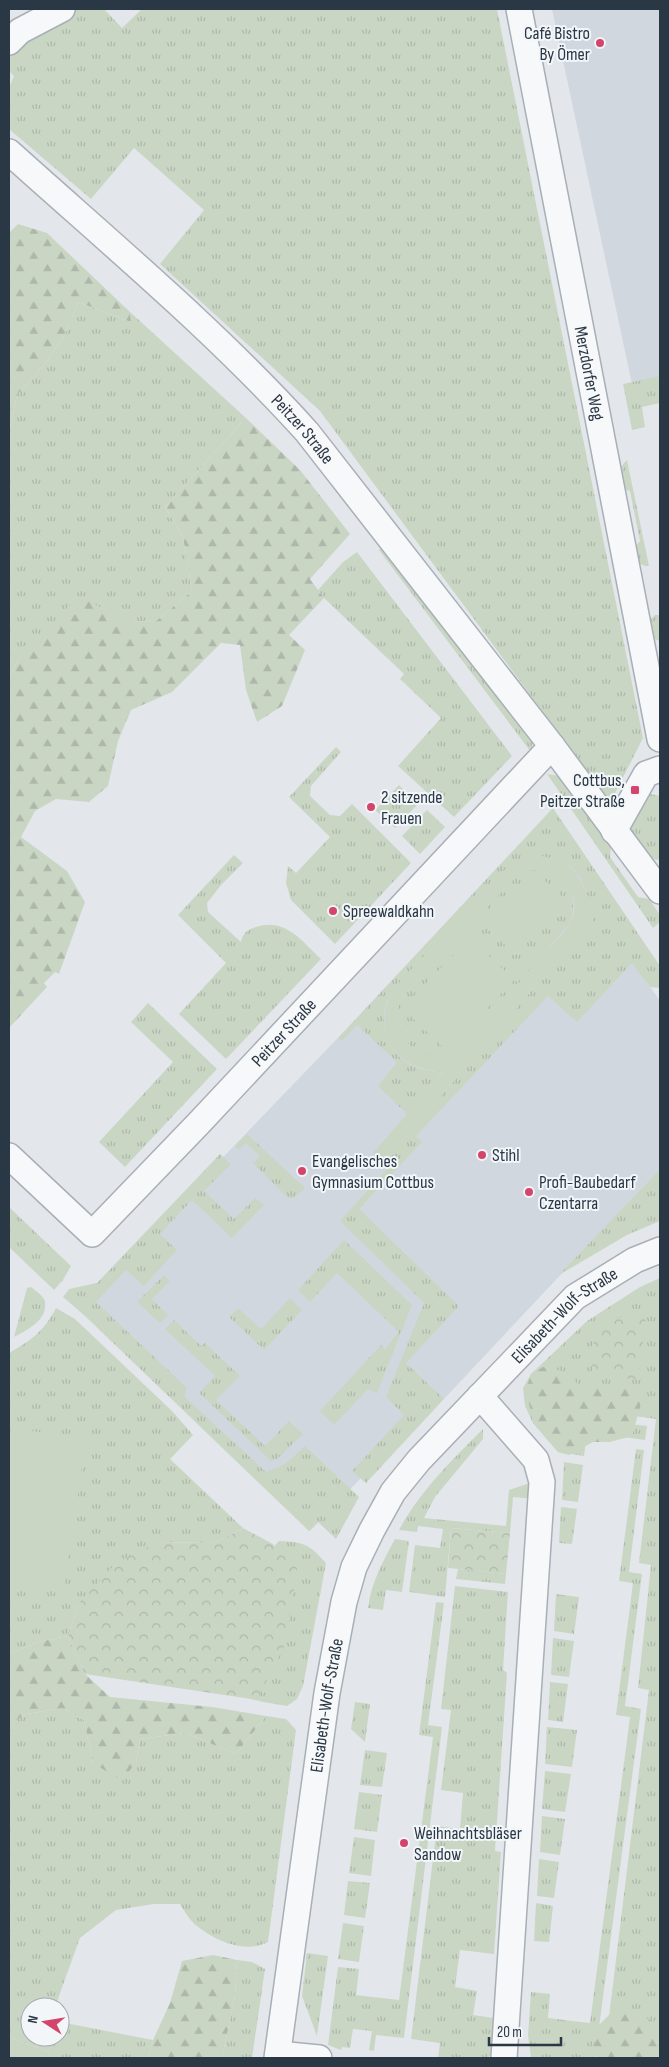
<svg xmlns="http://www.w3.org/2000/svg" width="669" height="2067" viewBox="0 0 669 2067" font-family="'Sofia Sans Condensed',sans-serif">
	<defs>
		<pattern id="grass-tufts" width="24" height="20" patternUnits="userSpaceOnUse" patternTransform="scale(1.25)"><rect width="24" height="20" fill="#cad6c4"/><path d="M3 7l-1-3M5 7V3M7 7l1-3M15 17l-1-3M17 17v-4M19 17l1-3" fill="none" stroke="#aeb8aa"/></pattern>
		<pattern id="forest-firs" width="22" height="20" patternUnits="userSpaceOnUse" patternTransform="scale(1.25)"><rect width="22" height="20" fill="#cad6c4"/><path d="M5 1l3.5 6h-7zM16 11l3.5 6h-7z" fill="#aeb8aa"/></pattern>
		<pattern id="park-crowns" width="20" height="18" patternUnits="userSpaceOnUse" patternTransform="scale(1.25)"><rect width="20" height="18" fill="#cad6c4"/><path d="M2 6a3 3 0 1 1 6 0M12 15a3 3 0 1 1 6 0" fill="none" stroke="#aeb8aa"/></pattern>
	</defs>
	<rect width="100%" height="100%" fill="#e3e7eb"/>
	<g fill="#d1d7de">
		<path d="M 552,9 L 660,9 L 660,378 L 632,384 Z"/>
		<path d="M 553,808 L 633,962 L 660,1001 L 660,1169 L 444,1399 L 440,1396 L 311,1530 L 80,1306 L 356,1019 Z"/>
	</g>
	<g fill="url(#grass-tufts)">
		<path d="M 77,9 L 104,9 L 122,28 L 142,9 L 497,9 L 643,738 L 610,803 L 320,411 L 160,264 L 204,210 L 134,148 L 91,199 L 9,129 L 9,88 L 14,76 L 9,71 L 9,56 L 14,49 L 67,18 Z"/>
		<path d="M 78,302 L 131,322 L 130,312 L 246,418 L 165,507 L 183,537 L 192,591 L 155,622 L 118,621 L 102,608 L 20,657 L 9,678 L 9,433 L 17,395 L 48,360 L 65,334 Z"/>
		<path d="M 660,376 L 660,403 L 642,407 L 645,427 L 632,430 L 623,384 Z"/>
		<path d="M 627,460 L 649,566 L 645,566 L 636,562 L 633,549 L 640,541 L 630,491 L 621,488 C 618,475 618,469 627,460 Z"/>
		<path d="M 384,546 L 533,740 L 531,752 L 379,550 Z"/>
		<path d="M 357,552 L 512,756 L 454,817 L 398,766 L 441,718 L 400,679 L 404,674 L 324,598 L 318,590 L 343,562 Z"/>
		<path d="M 655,615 L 659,615 L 660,641 L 651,638 L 648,622 Z"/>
		<path d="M 336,747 L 341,752 L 311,786 L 310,796 L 330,815 L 340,816 L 352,804 L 411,863 L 335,944 L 291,900 L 286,883 L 288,866 L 296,873 L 330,837 L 289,797 Z"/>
		<path d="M 547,774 L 560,776 L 611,846 L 610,857 L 638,897 L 649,899 L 660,915 L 660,922 L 653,928 Z"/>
		<path d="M 399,785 L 418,804 L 395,828 L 375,810 Z"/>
		<path d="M 646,793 L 660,796 L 660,859 L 656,860 L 648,856 L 628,826 Z"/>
		<path d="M 553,808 L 660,966 L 660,988 L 650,987 L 632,963 L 577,1022 L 548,996 L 416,1136 L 422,1142 L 359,1209 L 459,1306 L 406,1363 L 444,1399 L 366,1483 L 352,1471 L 404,1415 L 386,1397 L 424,1303 L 340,1221 L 388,1168 L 384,1162 L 601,910 L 590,901 L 580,877 L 570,866 L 526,857 L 387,1000 C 375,1039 401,1076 444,1070 L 407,1114 L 378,1086 L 397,1062 L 357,1025 L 342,1041 L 338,1038 Z"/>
		<path d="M 427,810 L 445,827 L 420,854 L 402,836 Z"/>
		<path d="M 234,855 L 243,863 L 222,884 L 207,903 L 208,912 L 241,942 C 242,934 248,929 256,927 C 285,917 302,941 321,959 L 226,1059 L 179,1014 L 226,963 L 178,915 Z"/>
		<path d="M 541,869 C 571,876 577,895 571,922 L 459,1053 C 420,1066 387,1039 401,998 L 514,879 L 531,870 Z"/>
		<path d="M 148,1003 L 217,1069 L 125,1167 L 99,1142 L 173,1062 L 131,1022 Z"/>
		<path d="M 247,1134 L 305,1188 L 294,1198 L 288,1198 L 253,1163 L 260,1156 L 246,1143 L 239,1150 L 235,1146 Z"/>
		<path d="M 220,1154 L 231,1164 L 204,1191 L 234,1219 L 255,1198 L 264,1205 L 232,1238 L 192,1200 L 160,1234 L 177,1250 L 144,1286 L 126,1270 L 96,1302 L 186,1387 L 185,1397 L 266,1472 L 285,1464 L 305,1446 L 359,1497 L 336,1539 L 318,1522 L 309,1531 L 85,1316 L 63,1297 L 69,1289 L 97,1283 Z"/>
		<path d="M 660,1169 L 660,1221 L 627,1235 L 559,1275 Z"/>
		<path d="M 9,1207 L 71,1266 L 63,1280 L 54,1290 L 9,1247 Z"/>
		<path d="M 344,1240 L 412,1305 L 377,1393 L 368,1389 L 334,1425 L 320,1411 L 381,1345 L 385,1349 L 399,1332 L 337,1273 L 310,1302 L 298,1290 Z"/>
		<path d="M 164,1275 L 170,1281 L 152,1299 L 168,1315 L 160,1323 L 137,1302 Z"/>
		<path d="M 660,1278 L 660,2058 L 604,2058 L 649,1690 L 638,1688 L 651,1565 L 639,1563 L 656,1419 L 590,1410 L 584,1456 L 558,1452 L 533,1423 L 525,1406 L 523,1388 L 531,1374 L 587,1321 L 640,1287 Z"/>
		<path d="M 31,1287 C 36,1291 44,1296 45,1302 C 48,1320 26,1331 14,1337 L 27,1288 Z"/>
		<path d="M 290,1298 L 302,1310 L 264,1350 L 229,1317 L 238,1308 L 261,1329 Z"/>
		<path d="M 56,1308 L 75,1319 L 172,1411 L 193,1435 L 170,1459 L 243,1528 L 216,1543 L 158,1542 L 79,1603 L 68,1636 L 38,1642 L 9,1654 L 9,1353 C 32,1340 44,1331 56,1308 Z"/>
		<path d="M 174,1320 L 201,1346 L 205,1343 L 240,1376 L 216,1400 L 265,1446 L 289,1421 L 303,1434 L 277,1459 L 271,1461 L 199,1393 L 215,1376 L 165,1329 Z"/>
		<path d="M 596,1420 L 647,1426 L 645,1440 L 594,1433 Z"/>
		<path d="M 483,1429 L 483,1439 L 435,1497 L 424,1518 L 506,1526 L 509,1490 L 533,1482 L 534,1499 L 513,1497 L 510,1533 L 451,1528 L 445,1597 L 409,1592 L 415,1545 L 440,1548 L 443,1529 L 418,1526 L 417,1532 L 399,1530 C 420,1491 452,1460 483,1429 Z"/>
		<path d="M 636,1449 L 644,1450 L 629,1572 L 642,1574 L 625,1706 L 641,1709 L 595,2058 L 531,2058 L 528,2035 L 531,1992 L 550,1994 L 548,2018 L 590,2023 L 630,1717 L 616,1715 L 633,1583 L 619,1581 Z"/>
		<path d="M 564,1462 L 583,1465 L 578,1502 L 562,1500 Z"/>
		<path d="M 561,1507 L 577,1509 L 572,1544 L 559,1543 Z"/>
		<path d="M 395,1539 L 409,1541 L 402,1592 L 386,1590 L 383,1610 L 368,1608 C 371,1583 383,1561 395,1539 Z"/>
		<path d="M 279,1541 C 304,1542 309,1544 326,1563 L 303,1686 L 297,1699 L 287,1706 L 263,1702 L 235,1695 L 271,1550 Z"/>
		<path d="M 458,1569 L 506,1574 L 505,1584 L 456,1579 Z"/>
		<path d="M 455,1586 L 508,1592 L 503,1670 L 507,1673 L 495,1851 L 501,1852 L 494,1954 L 460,1950 L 455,1987 L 477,1991 L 473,2015 L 501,2019 L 492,2052 L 488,2058 L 438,2058 L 440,2043 L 411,2039 L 437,1826 L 460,1829 L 463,1793 L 441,1790 L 451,1710 L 441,1709 Z"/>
		<path d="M 556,1594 L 579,1597 L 574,1634 L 554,1631 Z"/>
		<path d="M 436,1602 L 444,1603 L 428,1725 L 442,1727 L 404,2038 L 376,2035 L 374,2051 L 369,2050 L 372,2031 L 353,2029 L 350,2048 L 342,2047 L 341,2050 L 328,2045 L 338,1967 L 359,1969 L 356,1995 L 399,2000 L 433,1737 L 419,1735 Z"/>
		<path d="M 553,1638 L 574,1641 L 569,1677 L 551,1675 Z"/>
		<path d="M 550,1682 L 568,1684 L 563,1722 L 548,1720 Z"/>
		<path d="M 355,1702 L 370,1704 L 365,1742 L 351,1729 Z"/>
		<path d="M 63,1708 L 84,1720 L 93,1763 L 136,1762 L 140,1739 L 185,1733 L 236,1754 L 266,1716 L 286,1719 L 296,1730 L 268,1942 C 246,1954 215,1941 197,1926 C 190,1921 185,1912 180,1904 L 154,1904 L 116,1910 L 80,1938 L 60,1993 L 56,2007 L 30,2007 L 30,2037 L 60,2037 L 60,2022 L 153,2040 L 148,2058 L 47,2058 L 49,2052 L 9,2037 L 9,1725 L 26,1714 Z"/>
		<path d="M 547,1727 L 577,1730 L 572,1767 L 545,1764 Z"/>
		<path d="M 365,1750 L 387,1753 L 382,1787 L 360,1785 Z"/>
		<path d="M 545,1771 L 571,1774 L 565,1812 L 542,1809 Z"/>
		<path d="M 359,1792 L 382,1795 L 377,1832 L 354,1829 Z"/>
		<path d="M 542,1816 L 565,1819 L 560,1855 L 540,1852 Z"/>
		<path d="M 354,1837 L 375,1840 L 371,1876 L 349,1873 Z"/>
		<path d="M 539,1859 L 559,1862 L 554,1898 L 537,1896 Z"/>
		<path d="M 348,1881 L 370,1883 L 365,1918 L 344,1915 Z"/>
		<path d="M 536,1903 L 553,1906 L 549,1942 L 534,1941 Z"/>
		<path d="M 343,1923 L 364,1926 L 359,1962 L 338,1959 Z"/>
		<path d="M 307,1953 L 328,1956 L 317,2036 L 302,1996 Z"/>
		<path d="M 237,1960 L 252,1962 L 265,1969 L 252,2058 L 222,2058 L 235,1996 Z"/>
	</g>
	<g fill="url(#forest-firs)">
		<path d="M 18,224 L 47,233 L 130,312 L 131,322 L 78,302 L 65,334 L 48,360 L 17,395 L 9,433 L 9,233 Z"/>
		<path d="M 246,418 L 300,470 L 350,534 L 310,579 L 324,598 L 289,635 L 305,650 L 282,706 L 257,722 L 246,690 L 240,645 L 221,643 L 172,692 L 131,710 L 118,741 L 108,786 L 89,802 L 56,799 L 35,811 L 21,837 L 67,871 L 85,902 L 59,974 L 55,972 L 44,983 L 47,987 L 9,1028 L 9,678 L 20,657 L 79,596 L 102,608 L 119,621 L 155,622 L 192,591 L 183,537 L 165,507 Z"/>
		<path d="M 543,1367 L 562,1371 L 578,1384 L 620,1387 L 642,1392 L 639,1411 L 632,1436 L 610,1442 L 593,1442 L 569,1455 L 558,1452 L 533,1423 L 526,1389 L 531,1374 Z"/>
		<path d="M 68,1636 L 85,1674 L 110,1697 L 212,1707 L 266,1716 L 236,1754 L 185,1733 L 140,1739 L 136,1762 L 122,1781 L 93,1763 L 84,1720 L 63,1708 L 26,1714 L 9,1725 L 9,1654 L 38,1642 Z"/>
		<path d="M 213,1955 L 237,1960 L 235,1996 L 222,2058 L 148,2058 L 153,2040 L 170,2003 L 182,1961 Z"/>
		<path d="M 625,2008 L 650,2020 L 660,2030 L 660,2058 L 598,2058 L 595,2056 L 595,2029 L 613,2011 Z"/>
	</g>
	<g fill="url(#park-crowns)">
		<path d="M 647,1310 L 638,1380 L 592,1373 L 593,1344 L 606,1321 Z"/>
		<path d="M 243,1528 L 271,1543 L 298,1563 L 285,1645 L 257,1700 L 85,1674 L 68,1636 L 79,1603 L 116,1563 L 158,1542 L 216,1543 Z"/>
		<path d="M 451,1528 L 510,1533 L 506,1574 L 448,1568 Z"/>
	</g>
	<g fill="#cad6c4" fill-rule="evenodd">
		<path d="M 542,856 C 588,865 574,887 601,910 L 384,1162 L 373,1153 L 444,1071 C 395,1071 373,1036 391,991 L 507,867 L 526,857 ZM 541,869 C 565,874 582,897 571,922 C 567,931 546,951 538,960 L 528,952 L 508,974 L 470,938 L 402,1008 L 447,1051 L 514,980 L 512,978 L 517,982 L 535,964 L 459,1053 C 420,1066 387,1039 401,998 L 514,879 L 532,870 L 483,925 L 516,955 L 566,900 L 533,870 Z"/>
		<path d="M 12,1428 L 86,1439 L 64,1591 L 9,1583 L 9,1448 Z"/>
		<path d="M 9,2037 L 49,2052 L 47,2058 L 9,2058 Z"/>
	</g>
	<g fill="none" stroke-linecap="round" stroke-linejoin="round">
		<g stroke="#a8afb6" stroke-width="28">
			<g id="minor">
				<path id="s1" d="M 519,9 L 660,739"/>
				<path d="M 9,42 L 20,31 L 62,9"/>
				<path id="s2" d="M 9,152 C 110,243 216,331 307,432 L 552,746 L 660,891"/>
				<path d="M 614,831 L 646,774 L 660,769"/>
				<path id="s3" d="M 9,1156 L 92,1234 L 199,1123 L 552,746"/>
				<path d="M 480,1396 L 536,1460 L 542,1482 L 504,2058"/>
				<path d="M 278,2054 L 319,2058"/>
				<path id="s4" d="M 277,2058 L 327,1693 L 344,1602 L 354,1567 L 372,1530 L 393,1492 L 419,1460 L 575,1297 L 635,1260 L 660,1250"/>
			</g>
		</g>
		<use href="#minor" stroke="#f6f8f9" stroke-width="25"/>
	</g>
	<g fill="#d4456b" stroke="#f3f6f9" stroke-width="2">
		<circle cx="600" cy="43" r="5"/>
		<rect x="630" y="785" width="10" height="10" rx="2.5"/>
		<circle cx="371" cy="807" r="5"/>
		<circle cx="333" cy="911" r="5"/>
		<circle cx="482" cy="1155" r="5"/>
		<circle cx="302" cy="1171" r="5"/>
		<circle cx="529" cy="1192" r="5"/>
		<circle cx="404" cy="1843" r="5"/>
	</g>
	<g text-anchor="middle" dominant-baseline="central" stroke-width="4" stroke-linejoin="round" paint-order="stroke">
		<g font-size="18" fill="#2a3745" stroke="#f3f6f9" text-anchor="start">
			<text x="590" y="33" text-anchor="end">Café Bistro<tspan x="590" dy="21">By Ömer</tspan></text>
			<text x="625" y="780" text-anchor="end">Cottbus,<tspan x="625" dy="21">Peitzer Straße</tspan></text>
			<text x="381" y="797">2 sitzende<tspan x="381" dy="21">Frauen</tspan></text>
			<text x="343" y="911">Spreewaldkahn</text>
			<text x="492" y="1155">Stihl</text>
			<text x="312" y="1161">Evangelisches<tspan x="312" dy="21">Gymnasium Cottbus</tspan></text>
			<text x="539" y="1182">Profi-Baubedarf<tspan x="539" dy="21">Czentarra</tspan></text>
			<text x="414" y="1833">Weihnachtsbläser<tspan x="414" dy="21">Sandow</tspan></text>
		</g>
		<g font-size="18" fill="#2a3745" stroke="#f3f6f9">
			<text stroke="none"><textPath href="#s1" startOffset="371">Merzdorfer Weg</textPath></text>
			<text stroke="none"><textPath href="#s2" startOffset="404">Peitzer Straße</textPath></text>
			<text stroke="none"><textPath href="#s3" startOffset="392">Peitzer Straße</textPath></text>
			<text stroke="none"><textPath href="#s4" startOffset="829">Elisabeth-Wolf-Straße</textPath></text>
			<text stroke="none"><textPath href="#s4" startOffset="356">Elisabeth-Wolf-Straße</textPath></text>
		</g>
	</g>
	<rect width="669" height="2067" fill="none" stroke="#2a3745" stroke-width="20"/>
	<g transform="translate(45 2022) rotate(282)"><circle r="24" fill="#f3f6f9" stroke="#a3aab1"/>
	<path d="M0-4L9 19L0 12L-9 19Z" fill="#d4456b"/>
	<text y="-8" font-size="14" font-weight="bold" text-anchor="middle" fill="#2a3745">N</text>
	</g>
	<path d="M489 2037v8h72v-8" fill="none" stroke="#2a3745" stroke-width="2.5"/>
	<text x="497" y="2037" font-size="15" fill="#2a3745" stroke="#f3f6f9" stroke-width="4" paint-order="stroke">20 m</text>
</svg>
